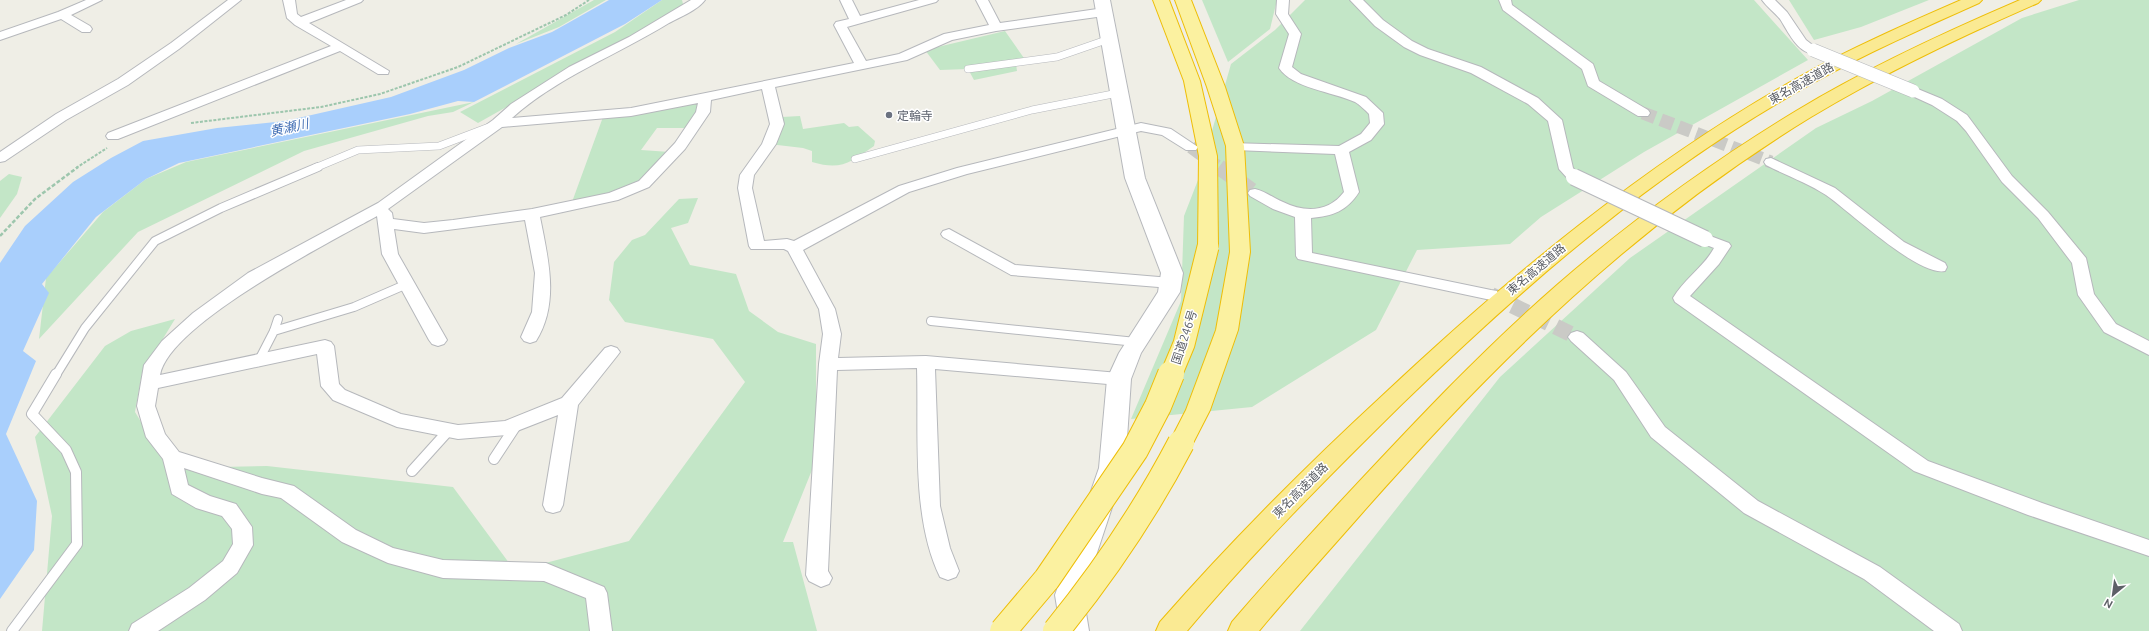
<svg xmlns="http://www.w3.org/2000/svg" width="2149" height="631" viewBox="0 0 2149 631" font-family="Ubuntu,'Noto Sans JP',sans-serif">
	<rect width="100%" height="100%" fill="#efeee6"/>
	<g fill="#c3e6c7">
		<path d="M 594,0 L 606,0 L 559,27 L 516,44 Z"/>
		<path d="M 662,0 L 682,0 L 683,4 L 687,5 L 478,123 L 460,112 L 615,32 Z"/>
		<path d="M 1202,0 L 1277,0 L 1270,29 L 1228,62 Z"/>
		<path d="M 1305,0 L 1754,0 L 1808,60 L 1644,152 L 1541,217 L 1510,244 L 1417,250 L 1376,330 L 1252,407 L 1131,419 L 1181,301 L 1184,216 L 1198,180 L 1231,64 L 1275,30 Z"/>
		<path d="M 1789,0 L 1929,0 L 1861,27 L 1814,40 Z"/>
		<path d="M 2079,0 L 2149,0 L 2149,631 L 1300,631 L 1500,377 L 1630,258 L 1816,128 L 1872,101 L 2022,18 Z"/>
		<path d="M 1005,31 L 1026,61 L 1016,64 L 1017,71 L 974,80 L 968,69 L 940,70 L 925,50 Z"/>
		<path d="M 702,100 L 704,109 L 687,128 L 657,128 L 641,150 L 670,152 L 642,182 L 613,197 L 572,202 L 603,117 Z"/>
		<path d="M 474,102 L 453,112 L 428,116 L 304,151 L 138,232 L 39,339 L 46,278 L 103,212 L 146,179 L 186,162 Z"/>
		<path d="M 800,116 L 803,129 L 844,123 L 849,127 L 858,126 L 875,141 L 874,146 C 850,162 842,171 812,162 L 812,151 L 803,148 L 769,144 L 782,117 Z"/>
		<path d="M 9,174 L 22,177 L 17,194 L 0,218 L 0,181 Z"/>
		<path d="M 698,198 L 688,223 L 671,228 L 690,265 L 736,274 L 749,311 L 778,332 L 816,344 L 816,460 L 783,542 L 793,542 L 817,631 L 42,631 L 52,516 L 35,437 L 105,346 L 131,331 L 175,319 L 142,373 L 135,412 L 169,468 L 267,466 L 453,487 L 515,571 L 629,541 L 745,382 L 713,339 L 625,322 L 609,300 L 614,262 L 632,240 L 645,235 L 679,199 Z"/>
	</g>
	<path fill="#a9cffc" d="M 609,0 L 662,0 L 625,24 L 474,102 L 458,101 L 410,114 L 179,163 L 146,179 L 96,217 L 42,284 L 49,293 L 23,351 L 36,361 L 6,434 L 37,501 L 34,550 L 0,599 L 0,263 L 25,226 L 73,182 L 111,158 L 143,141 L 217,128 L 285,121 L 391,97 L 464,70 L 509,48 L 552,32 Z"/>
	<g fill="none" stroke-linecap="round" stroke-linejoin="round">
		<g stroke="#cacac6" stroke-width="13" stroke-dasharray="13 6" stroke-linecap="butt">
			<path d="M 1643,113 L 1771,162"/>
			<path d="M 1191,147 L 1220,168"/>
		</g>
		<g stroke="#cacac6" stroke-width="16" stroke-dasharray="16 8" stroke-linecap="butt">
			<path d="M 1219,167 L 1255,193"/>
			<path d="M 1491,295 L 1577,337"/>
		</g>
		<g stroke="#b6b8bc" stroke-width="8">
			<g id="service-far2">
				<path d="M 968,69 L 1057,57 L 1109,39"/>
				<path d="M 855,159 L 1032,110 L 1118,93"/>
				<path d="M 315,168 L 358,150 L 439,146 L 489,127"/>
			</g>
		</g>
		<g stroke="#b6b8bc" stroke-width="10">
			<g id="service-far1">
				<path d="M 931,321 L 1136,342"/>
				<path d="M 274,331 L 278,319"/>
				<path d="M 258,362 L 274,331 L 354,307 L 407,284"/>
				<path d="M 56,375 L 85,328 L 155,241 L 221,208 L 318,167"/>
			</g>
		</g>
		<g stroke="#b6b8bc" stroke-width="12">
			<g id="service">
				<path d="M 494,459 L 517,424"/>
				<path d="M 412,471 L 449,430"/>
				<path d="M 12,631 L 77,544 L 76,472 L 66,450 L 32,414 L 56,374"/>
			</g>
		</g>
		<g stroke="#b6b8bc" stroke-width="2">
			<g id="minor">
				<path d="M 86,0 L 102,0 L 71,15 L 90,26 L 92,29 L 90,32 L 82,32 L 61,19 L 0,40 L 0,32 L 58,12 Z"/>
				<path d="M 228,0 L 241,0 L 179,49 L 128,85 L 66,120 L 5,161 L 0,162 L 0,152 L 56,114 L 118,79 L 171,43 Z"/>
				<path d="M 283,0 L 295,0 L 297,14 L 301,17 L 346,0 L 363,0 L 361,2 L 309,23 L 389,71 L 388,74 L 378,74 L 340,51 L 118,139 L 108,139 L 106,136 L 108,133 L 331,46 L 295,25 L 287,18 Z"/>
				<path d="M 691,0 L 705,0 C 698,10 680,17 669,23 C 619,54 556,78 512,118 L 631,108 L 854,63 L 834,25 L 836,22 L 849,19 L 840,0 L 852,0 L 860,16 L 919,0 L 938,0 L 936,2 L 847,27 L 866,61 L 899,54 L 944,34 L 989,25 L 976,0 L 988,0 L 1000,23 L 1104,8 L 1110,12 L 1104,16 L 996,31 L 952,40 L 907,60 L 775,87 L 784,124 L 776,144 L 754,175 L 752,188 L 764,241 L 787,239 L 794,241 L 899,186 L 957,168 L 1141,123 L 1171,129 L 1198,147 L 1196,150 L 1186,150 L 1162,135 L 1141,131 L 967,174 L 909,192 L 803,250 L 835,309 L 841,334 L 838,358 L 926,356 L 1119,373 L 1125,375 L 1128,379 L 1125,383 L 1119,385 L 935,369 L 940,506 L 950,548 L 959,571 L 956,577 L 948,580 L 940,577 C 911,518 919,433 917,368 L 837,370 L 828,571 L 832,578 L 829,584 L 821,587 L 809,581 L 806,575 L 819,364 L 823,334 L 819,309 L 788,251 L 784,249 L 751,249 L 749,246 L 738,188 L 740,175 L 762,144 L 770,124 L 762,89 L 711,100 L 710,112 L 685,149 L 649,187 L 618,200 L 540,217 C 548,258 560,303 536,341 L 530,343 L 524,341 L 521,337 L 532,312 L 535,273 L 525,220 L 424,233 L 394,229 L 398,254 L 447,340 L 444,344 L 438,346 L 432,344 L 429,340 L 382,254 L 377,216 C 330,242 169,324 160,375 L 325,340 L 331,342 L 334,346 L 339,384 L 345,390 L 401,414 L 458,425 L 505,421 L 562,398 L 605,348 L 611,346 L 617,348 L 620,352 L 617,356 L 578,405 L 563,505 L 560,511 L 553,513 L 546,511 L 543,505 L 558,415 L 507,435 L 458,439 L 397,427 L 333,400 L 321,386 L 317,354 L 158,388 L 155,406 L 165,434 L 179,452 L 262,478 L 294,486 L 356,530 L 393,548 L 443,560 L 546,563 L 604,587 L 607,593 L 612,631 L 590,631 L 586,598 L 544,581 L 443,578 L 388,563 L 342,542 L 281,498 L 262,494 L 184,468 L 188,485 L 210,496 L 236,504 L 252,527 L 253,545 L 237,573 L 205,600 L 158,631 L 129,631 L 132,624 L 189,588 L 223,561 L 233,544 L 232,529 L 222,516 L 196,508 L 172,494 L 163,459 L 146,437 L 137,406 L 144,365 L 162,341 L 193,313 L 248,273 L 378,203 L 493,120 L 511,104 L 569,67 L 629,37 ZM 698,103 L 696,112 L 675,143 L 639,181 L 609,193 L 532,209 L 453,220 L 424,223 L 393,219 L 392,213 L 388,209 L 502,127 L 631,116 Z"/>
				<path d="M 1277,0 L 1289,0 L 1288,14 L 1301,34 L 1292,67 L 1301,74 L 1366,97 L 1383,113 L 1384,124 L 1371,140 L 1349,152 L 1359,192 C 1347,211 1333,216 1311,218 L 1312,253 L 1491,290 L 1497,291 L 1499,295 L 1497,299 L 1491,300 L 1298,259 L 1296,256 L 1295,217 L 1273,209 L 1250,196 L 1248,193 L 1250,190 L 1255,189 C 1265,191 1273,198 1283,202 C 1305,213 1329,212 1344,192 L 1335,154 L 1235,150 L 1230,149 L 1228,146 L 1230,143 L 1339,146 L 1361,134 L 1370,123 L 1369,114 C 1365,110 1360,105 1355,102 C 1333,92 1292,88 1279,68 L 1289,34 L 1276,14 Z"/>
				<path d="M 1350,0 L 1363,0 L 1383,20 L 1412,41 L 1428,49 L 1481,67 L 1538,98 L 1562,120 L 1573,168 L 1581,177 L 1579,180 L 1569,180 L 1559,169 L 1548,121 L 1528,104 L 1471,73 L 1420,55 L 1404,47 L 1375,26 Z"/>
				<path d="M 1499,0 L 1511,0 L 1512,5 L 1593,64 L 1599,81 L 1648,110 L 1650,113 L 1648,116 L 1638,116 L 1588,86 L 1582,69 L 1503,10 Z"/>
				<path d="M 1762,0 L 1775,0 L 1787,12 L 1806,40 L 1819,50 L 1817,53 C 1799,57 1788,31 1780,19 C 1774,12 1767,7 1762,0 Z"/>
				<path d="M 1913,87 L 1942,99 L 1967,115 L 2012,176 L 2048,212 L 2086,258 L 2094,294 L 2116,324 L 2149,341 L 2149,355 L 2104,332 L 2078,295 L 2072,263 L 2038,218 L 2002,182 L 1966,131 L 1957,121 L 1932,105 L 1908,94 L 1906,91 L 1908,88 Z"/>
				<path d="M 1771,158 L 1835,188 L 1904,242 L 1945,263 L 1947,267 L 1945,271 C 1919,277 1849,211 1826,195 C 1808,183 1785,175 1766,165 L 1764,162 L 1766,159 Z"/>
				<path d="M 949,229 L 1015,265 L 1171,278 L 1177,279 L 1179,283 L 1177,287 L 1171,288 L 1011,275 L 943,237 L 941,234 L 943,231 Z"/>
				<path d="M 1705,234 L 1729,243 L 1731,246 L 1719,264 L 1690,296 L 1928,461 L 2042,503 L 2149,540 L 2149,556 L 2028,515 L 1914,471 L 1675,302 L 1673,298 C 1684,279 1704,267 1714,248 L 1699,242 L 1697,239 L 1699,236 Z"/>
				<path d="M 1577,331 L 1583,333 L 1626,372 L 1665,427 L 1758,501 L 1880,567 L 1959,624 L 1962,631 L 1934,631 L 1864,579 L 1744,513 L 1651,437 L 1614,380 L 1571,341 L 1568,337 L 1571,333 Z"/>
			</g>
		</g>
		<g stroke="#b6b8bc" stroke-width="2">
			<path id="tertiary" d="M 1094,0 L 1110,0 L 1145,178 L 1183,273 L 1180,292 L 1141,353 L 1131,379 L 1125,468 L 1083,595 L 1089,631 L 1061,631 L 1055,595 L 1099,468 L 1107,379 L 1119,353 L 1158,292 L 1161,273 L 1125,178 Z"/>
		</g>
		<g stroke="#eebe08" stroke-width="2">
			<g id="trunk">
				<path d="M 1153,0 L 1169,0 L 1200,81 L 1217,156 L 1218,247 L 1215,251 L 1208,253 L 1201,251 L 1198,247 L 1199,156 L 1184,81 Z"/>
				<path d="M 1175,0 L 1191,0 L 1225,87 L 1244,146 L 1250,252 L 1238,330 L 1210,410 L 1190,449 L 1181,452 L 1172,449 L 1169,443 L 1186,410 L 1216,330 L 1230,252 L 1226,146 L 1207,87 Z"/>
			</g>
		</g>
		<g stroke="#eebe08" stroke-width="2">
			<g id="motorway">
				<path d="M 1961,0 L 1982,0 L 1979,3 C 1923,28 1867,53 1813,83 C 1660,167 1527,283 1402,404 C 1328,477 1254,551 1187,631 L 1156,631 L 1160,622 C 1230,542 1305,467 1383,395 C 1511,275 1646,163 1799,77 C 1851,48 1906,24 1961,0 Z"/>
				<path d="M 2020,0 L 2041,0 L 2038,3 C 1960,37 1884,73 1811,117 C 1636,224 1498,359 1363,512 C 1328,552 1293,590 1259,631 L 1228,631 L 1232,622 C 1267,581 1304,541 1341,501 C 1411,426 1480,352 1557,285 C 1632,220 1712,162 1796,111 C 1867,68 1943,33 2020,0 Z"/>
			</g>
		</g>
		<g stroke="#9dc6ad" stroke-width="2" stroke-dasharray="3 1.5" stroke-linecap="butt">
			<path d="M 191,123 L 321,107 L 380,94 L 458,67 L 566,15 L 589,0"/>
			<path d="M 76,168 L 107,148"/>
		</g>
		<path stroke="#9dc6ad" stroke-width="2.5" stroke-dasharray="4 2" stroke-linecap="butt" d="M 0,236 L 35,199 L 78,167"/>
		<use href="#service-far2" stroke="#fff" stroke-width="7"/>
		<use href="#service-far1" stroke="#fff" stroke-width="8"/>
		<use href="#service" stroke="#fff" stroke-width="10"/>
		<use href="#minor" fill="#fff" fill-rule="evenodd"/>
		<use href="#tertiary" fill="#fff" fill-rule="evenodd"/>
		<use href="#trunk" fill="#fbf1a0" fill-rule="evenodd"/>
		<use href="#motorway" fill="#faea93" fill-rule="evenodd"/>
		<g stroke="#b6b8bc" stroke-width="14" stroke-linecap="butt">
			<path id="minor-bridge-far1" d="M 1813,50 L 1913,91"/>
		</g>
		<g stroke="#b6b8bc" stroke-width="18" stroke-linecap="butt">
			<path id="minor-bridge" d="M 1574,177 L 1705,239"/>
		</g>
		<g stroke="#eebe08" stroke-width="23" stroke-linecap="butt">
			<path id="trunk-bridge-far1" d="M 1171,375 L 1184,344 L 1208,247"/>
		</g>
		<g stroke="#eebe08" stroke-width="28" stroke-linecap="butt">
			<g id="trunk-bridge">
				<path d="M 1003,631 L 1047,579 L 1135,450 L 1158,406 L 1171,374"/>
				<path d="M 1056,631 C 1104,572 1146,510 1181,443"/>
			</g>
		</g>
		<use href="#minor-bridge-far1" stroke="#fff" stroke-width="13"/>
		<use href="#minor-bridge" stroke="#fff" stroke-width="16"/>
		<use href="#trunk-bridge-far1" stroke="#fbf1a0" stroke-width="21"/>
		<use href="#trunk-bridge" stroke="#fbf1a0" stroke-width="26"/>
	</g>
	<circle fill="#6b7280" stroke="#fff" stroke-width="1.5" cx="889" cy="115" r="4"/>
	<g text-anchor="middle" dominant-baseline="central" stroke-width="3" stroke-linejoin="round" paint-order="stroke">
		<g font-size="12" fill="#5d6066" stroke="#fff">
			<text transform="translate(1801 83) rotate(-29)">東名高速道路</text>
			<text transform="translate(1536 269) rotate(-40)">東名高速道路</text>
			<text transform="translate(1184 337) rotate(-72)">国道246号</text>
			<text transform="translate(1300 490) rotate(-45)">東名高速道路</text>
		</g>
		<g font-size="12" fill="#5b616d" stroke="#fff" text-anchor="start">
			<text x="897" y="115">定輪寺</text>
		</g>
		<g font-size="13" font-style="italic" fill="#4873b7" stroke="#fff">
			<text transform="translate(289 127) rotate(-12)">黄瀬川</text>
		</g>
	</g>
	<g transform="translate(2113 595) rotate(209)" stroke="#ffffff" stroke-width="3" paint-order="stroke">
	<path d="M0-3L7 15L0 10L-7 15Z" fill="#5d6066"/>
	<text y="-6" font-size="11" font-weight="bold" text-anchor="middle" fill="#5d6066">N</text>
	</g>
</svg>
